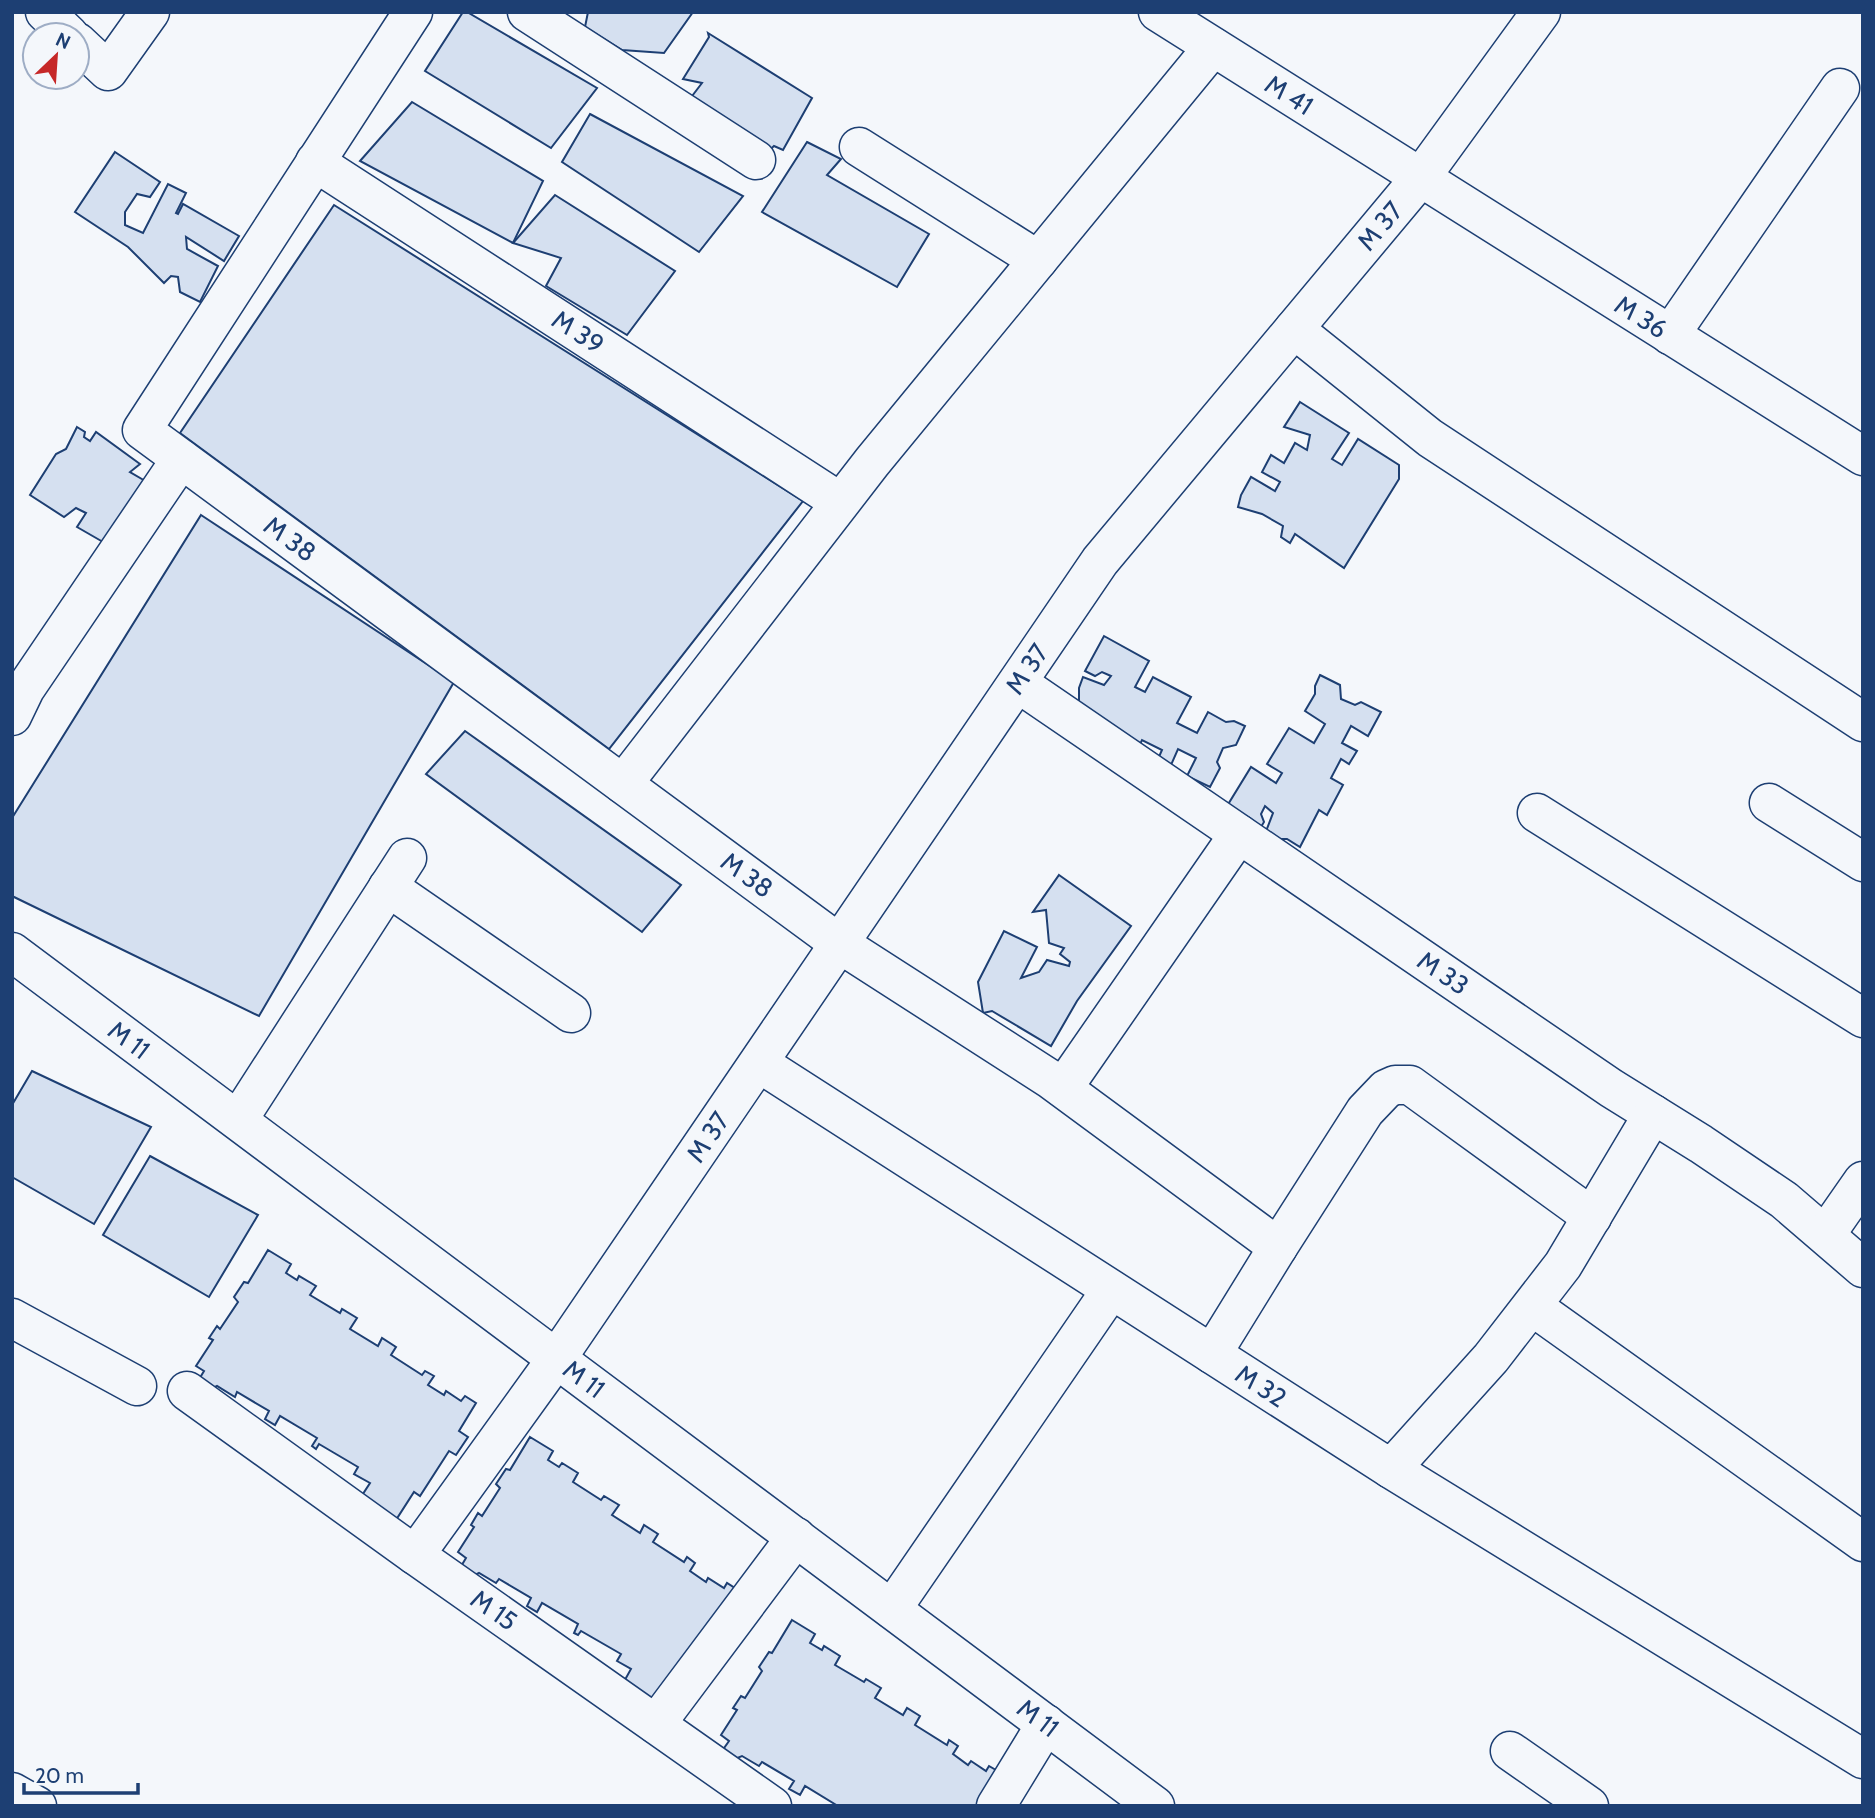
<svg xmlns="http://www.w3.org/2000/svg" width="1875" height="1818" viewBox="0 0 1875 1818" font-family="Cabin,sans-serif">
	<rect width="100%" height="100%" fill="#f4f7fb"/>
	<g fill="#d5e0f0" stroke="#1d3f73" stroke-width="2">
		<path d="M 463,12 L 467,12 L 597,88 L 551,148 L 425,71 Z"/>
		<path d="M 588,12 L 693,12 L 664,53 L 622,50 L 585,27 Z"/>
		<path d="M 708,33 L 812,98 L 783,150 L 774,146 L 764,155 L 686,104 L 702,83 L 683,79 L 709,37 Z"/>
		<path d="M 412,102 L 543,181 L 513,243 L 360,161 Z"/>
		<path d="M 590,114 L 743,196 L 699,252 L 562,162 Z"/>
		<path d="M 807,142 L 841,159 L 827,175 L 929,234 L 897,287 L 762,212 Z"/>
		<path d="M 115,152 L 160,182 L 150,197 L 137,194 L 125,212 L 125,225 L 143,233 L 168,184 L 186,193 L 176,213 L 178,214 L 183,204 L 239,236 L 224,261 L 186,237 L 187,249 L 218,266 L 200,302 L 180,292 L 178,277 L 171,276 L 164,283 L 128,247 L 75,212 Z"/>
		<path d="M 555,195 L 675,271 L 627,335 L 546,286 L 561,258 L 513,243 Z"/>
		<path d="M 334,205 L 803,501 L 609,749 L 180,433 Z"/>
		<path d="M 1300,402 L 1349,433 L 1332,459 L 1342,465 L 1358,439 L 1399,465 L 1399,479 L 1344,568 L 1295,534 L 1290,543 L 1281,537 L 1283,526 L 1262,514 L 1238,507 L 1241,495 L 1251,477 L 1275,491 L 1280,482 L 1262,472 L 1271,455 L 1284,463 L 1295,443 L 1307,450 L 1310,435 L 1284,427 Z"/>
		<path d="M 77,427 L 85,432 L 84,437 L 90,441 L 96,432 L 140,464 L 130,472 L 147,482 L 110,546 L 77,527 L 86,513 L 76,508 L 64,517 L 30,495 L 56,454 L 66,449 Z"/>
		<path d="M 201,515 L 454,682 L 259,1016 L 12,896 L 12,818 Z"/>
		<path d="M 1104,636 L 1149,661 L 1135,687 L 1145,692 L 1153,677 L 1191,697 L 1177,723 L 1197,733 L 1208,712 L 1226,722 L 1234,721 L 1245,726 L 1236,745 L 1223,748 L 1217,762 L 1220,768 L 1210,787 L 1187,776 L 1196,758 L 1178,749 L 1171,765 L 1158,759 L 1162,750 L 1142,740 L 1136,753 L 1072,712 L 1079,700 L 1079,688 L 1083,677 L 1104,685 L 1111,676 L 1102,672 L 1095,676 L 1085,671 Z"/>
		<path d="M 1320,675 L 1340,685 L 1341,699 L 1355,705 L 1361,702 L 1381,712 L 1368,736 L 1351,726 L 1342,743 L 1357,751 L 1349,764 L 1341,759 L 1331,778 L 1343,785 L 1327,815 L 1319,810 L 1300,847 L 1287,839 L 1275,839 L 1265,834 L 1273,813 L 1265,806 L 1261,814 L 1264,822 L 1258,832 L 1224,811 L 1251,767 L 1276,783 L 1282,773 L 1267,764 L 1289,728 L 1314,743 L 1325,724 L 1305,711 L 1315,694 L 1315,686 Z"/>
		<path d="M 465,731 L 681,885 L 642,932 L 426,774 Z"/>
		<path d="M 1059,875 L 1131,926 L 1077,1001 L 1051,1046 L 992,1011 L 983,1013 L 978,982 L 1004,931 L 1037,947 L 1021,978 L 1039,972 L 1047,960 L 1069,966 L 1070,962 L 1060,954 L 1064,948 L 1049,943 L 1046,910 L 1033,912 Z"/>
		<path d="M 32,1071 L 151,1127 L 94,1224 L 12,1177 L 12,1105 Z"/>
		<path d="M 150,1156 L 258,1215 L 209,1297 L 103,1235 Z"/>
		<path d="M 268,1250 L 291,1264 L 286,1273 L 297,1280 L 299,1276 L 316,1286 L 310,1295 L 340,1313 L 342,1309 L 357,1318 L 350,1329 L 378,1346 L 382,1338 L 396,1347 L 391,1355 L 422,1375 L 425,1371 L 434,1376 L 428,1385 L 444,1395 L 446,1391 L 461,1401 L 465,1396 L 476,1403 L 459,1431 L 468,1437 L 456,1455 L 449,1451 L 420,1496 L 414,1492 L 394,1523 L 359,1500 L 370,1483 L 354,1474 L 358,1467 L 319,1444 L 316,1449 L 312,1446 L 317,1438 L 280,1416 L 275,1425 L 265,1419 L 269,1411 L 237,1392 L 235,1397 L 217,1386 L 211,1389 L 198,1381 L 204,1371 L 196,1366 L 213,1340 L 209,1338 L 217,1326 L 220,1329 L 238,1302 L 234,1297 L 244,1282 L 248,1283 Z"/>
		<path d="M 530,1437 L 553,1451 L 548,1460 L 559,1467 L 562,1463 L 578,1473 L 573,1482 L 601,1500 L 604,1496 L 619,1505 L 612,1515 L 640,1533 L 644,1525 L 658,1534 L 653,1542 L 684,1562 L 687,1557 L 695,1563 L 690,1571 L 706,1582 L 708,1578 L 724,1588 L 727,1583 L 738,1590 L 656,1710 L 621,1687 L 631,1669 L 617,1661 L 621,1654 L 581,1631 L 578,1635 L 574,1633 L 578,1624 L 542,1603 L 537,1612 L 527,1606 L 531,1598 L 499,1579 L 496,1583 L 479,1573 L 473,1576 L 460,1568 L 466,1558 L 458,1552 L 474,1527 L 471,1525 L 478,1513 L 482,1516 L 500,1488 L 496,1484 L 506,1469 L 510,1470 Z"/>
		<path d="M 792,1620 L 815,1634 L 810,1643 L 822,1650 L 824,1646 L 840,1656 L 835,1665 L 864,1682 L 866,1679 L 881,1688 L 875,1698 L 903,1715 L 907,1708 L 920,1716 L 915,1725 L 947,1745 L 949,1740 L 958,1746 L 953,1754 L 968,1765 L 971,1761 L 986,1771 L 989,1766 L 1001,1773 L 991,1806 L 838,1806 L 805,1786 L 800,1795 L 789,1789 L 794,1781 L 762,1762 L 759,1766 L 742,1756 L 735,1759 L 722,1751 L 729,1741 L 721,1735 L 737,1710 L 733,1708 L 741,1696 L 745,1698 L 762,1671 L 759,1667 L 769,1652 L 772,1653 Z"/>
	</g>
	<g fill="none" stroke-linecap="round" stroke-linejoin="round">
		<g stroke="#1d3f73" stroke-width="41">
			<g id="minor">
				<path d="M 45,12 L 69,35"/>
				<path d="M 413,12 L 142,430 L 840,944 L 1050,1079 L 1278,1247 L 1365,1111 L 1386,1089 L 1395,1085 L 1410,1085 L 1592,1217"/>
				<path d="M 527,12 L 756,160"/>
				<path d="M 1158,12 L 1863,456"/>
				<path d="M 77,42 L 108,71 L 150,12"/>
				<path d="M 859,147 L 1038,260"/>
				<path d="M 315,162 L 840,502"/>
				<path d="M 1294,329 L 1430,438 L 1863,722"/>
				<path d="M 1670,335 L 1840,88"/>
				<path d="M 1018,683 L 1611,1088 L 1701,1144 L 1784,1200 L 1863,1268"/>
				<path d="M 12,716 L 25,689 L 181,459"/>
				<path d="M 623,784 L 872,462 L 1213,47"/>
				<path d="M 1769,803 L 1863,862"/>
				<path d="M 1537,813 L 1863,1018"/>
				<path d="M 388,887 L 571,1013"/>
				<path d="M 12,952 L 1155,1806"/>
				<path d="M 759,1063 L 1391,1469 L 1491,1358 L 1563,1265 L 1653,1114"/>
				<path d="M 1063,1088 L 1239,834"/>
				<path d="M 238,1120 L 407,858"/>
				<path d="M 1826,1234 L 1863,1181"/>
				<path d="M 1532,1306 L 1863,1542"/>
				<path d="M 12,1318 L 137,1386"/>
				<path d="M 1212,1354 L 1278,1247"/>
				<path d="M 187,1391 L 415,1555"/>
				<path d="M 1391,1469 L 1863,1759"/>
				<path d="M 892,1609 L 1111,1290"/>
				<path d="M 656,1724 L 796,1537"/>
				<path d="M 1510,1751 L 1589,1806"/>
				<path d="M 12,1792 L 37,1806"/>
				<path d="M 772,1806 L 415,1555 L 557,1358 L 1100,561 L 1421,177 L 1541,12"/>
				<path d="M 996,1806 L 1046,1724"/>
			</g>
		</g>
		<use href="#minor" stroke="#f4f7fb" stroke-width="38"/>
	</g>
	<g text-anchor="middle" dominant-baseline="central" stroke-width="5" stroke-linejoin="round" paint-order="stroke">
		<g font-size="26" fill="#1d3f73" stroke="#f4f7fb">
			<text transform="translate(1289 95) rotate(32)">M 41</text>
			<text transform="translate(1380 226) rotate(-50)">M 37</text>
			<text transform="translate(1641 317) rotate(32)">M 36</text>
			<text transform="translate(578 332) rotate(33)">M 39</text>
			<text transform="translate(290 539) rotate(36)">M 38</text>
			<text transform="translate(1027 669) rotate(-56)">M 37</text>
			<text transform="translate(747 875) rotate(36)">M 38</text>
			<text transform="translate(1443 973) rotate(34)">M 33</text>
			<text transform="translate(129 1040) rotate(37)">M 11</text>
			<text transform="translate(708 1137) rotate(-56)">M 37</text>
			<text transform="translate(584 1379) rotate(37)">M 11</text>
			<text transform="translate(1261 1386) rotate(33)">M 32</text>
			<text transform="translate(494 1610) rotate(35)">M 15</text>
			<text transform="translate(1038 1718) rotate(37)">M 11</text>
		</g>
	</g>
	<rect width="1875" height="1818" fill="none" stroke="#1d3f73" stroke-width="28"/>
	<g transform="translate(56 56) rotate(25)"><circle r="33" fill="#f4f7fb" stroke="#9eadc5" stroke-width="2"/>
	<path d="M0-5L12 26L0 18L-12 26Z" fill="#c62828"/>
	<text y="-10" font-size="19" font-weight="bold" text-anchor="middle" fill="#1d3f73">N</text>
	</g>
	<path d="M24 1783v10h114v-10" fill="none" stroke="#1d3f73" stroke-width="3.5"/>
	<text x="35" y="1783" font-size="21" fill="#1d3f73" stroke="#f4f7fb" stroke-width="5" paint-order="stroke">20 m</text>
</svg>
